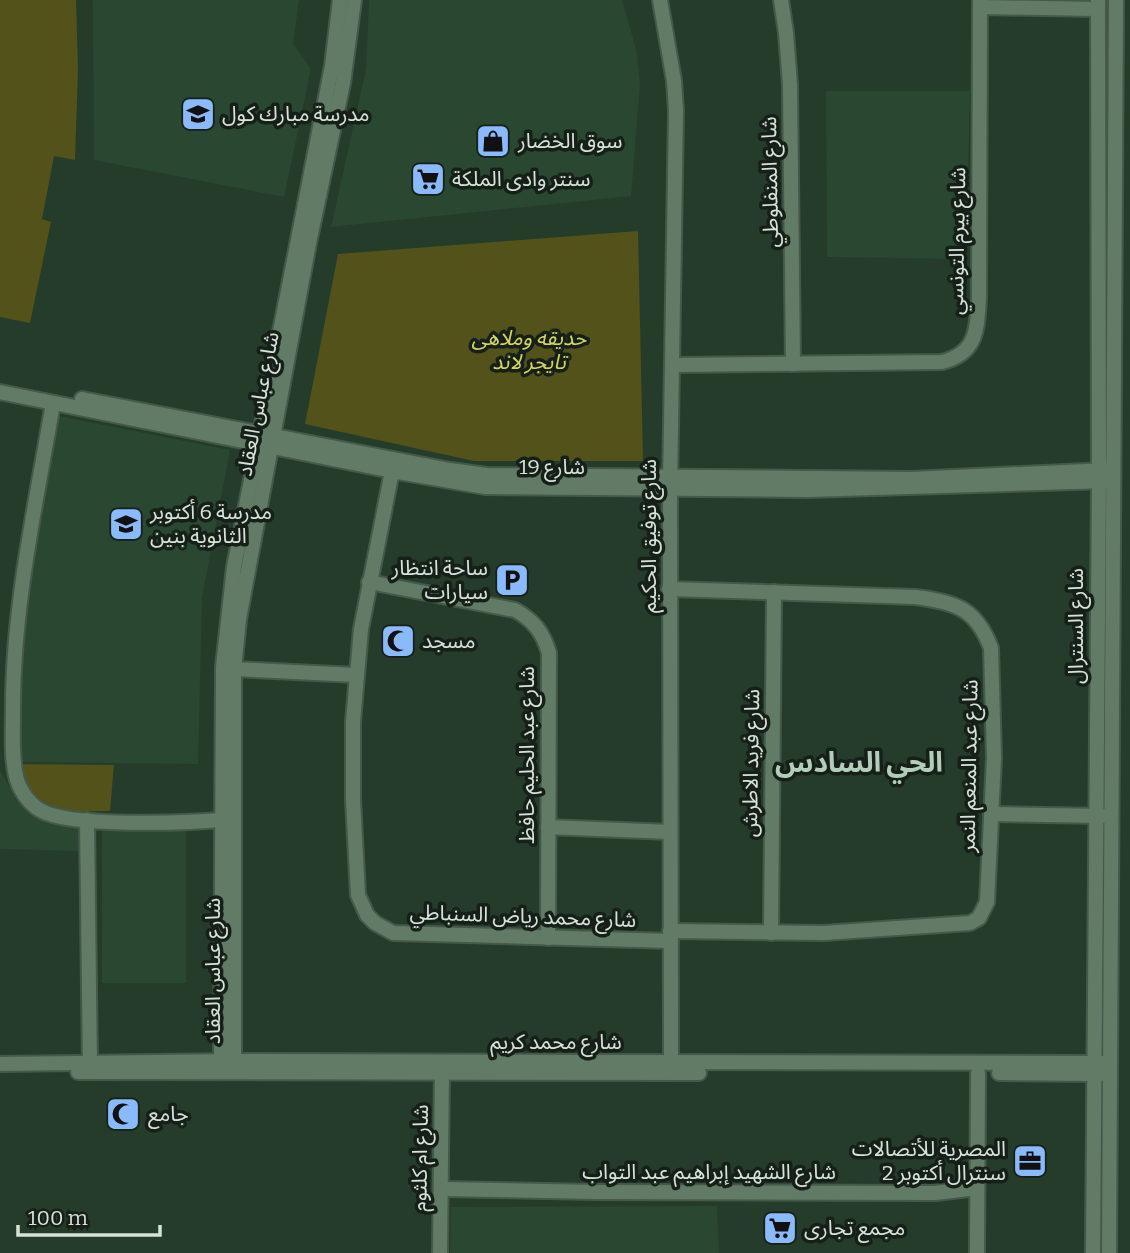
<svg xmlns="http://www.w3.org/2000/svg" width="1130" height="1253" viewBox="0 0 1130 1253" font-family="Bitter,'Noto Sans Arabic',serif">
	<rect width="100%" height="100%" fill="#253c2b"/>
	<g fill="#294731">
		<path d="M 93,0 L 299,0 L 293,44 L 311,69 L 284,197 L 94,160 Z"/>
		<path d="M 369,0 L 622,0 L 637,53 L 640,86 L 631,196 L 331,227 L 366,69 Z"/>
		<path d="M 826,91 L 970,91 L 966,259 L 827,257 Z"/>
		<path d="M 54,415 L 230,450 L 202,598 L 198,764 L 17,762 L 16,635 Z"/>
		<path d="M 0,770 L 17,801 L 39,814 L 82,827 L 80,851 L 0,849 Z"/>
		<path d="M 102,827 L 186,828 L 186,983 L 102,983 Z"/>
		<path d="M 717,1206 L 719,1253 L 450,1253 L 451,1207 Z"/>
	</g>
	<g fill="#52521a">
		<path d="M 0,0 L 76,0 L 78,69 L 75,160 L 54,156 L 42,219 L 51,222 L 30,323 L 0,317 Z"/>
		<path d="M 638,231 L 643,461 L 474,461 L 305,424 L 338,254 Z"/>
		<path d="M 19,764 L 114,765 L 110,811 C 85,810 42,818 28,791 C 24,783 22,773 19,764 Z"/>
	</g>
	<g fill="none" stroke-linecap="round" stroke-linejoin="round">
		<g stroke="#45594a" stroke-width="18">
			<g id="minor">
				<path d="M 660,0 L 674,81 L 676,110 L 670,489 L 671,1071"/>
				<path d="M 781,0 L 786,33 L 790,85 L 793,364"/>
				<path d="M 981,7 L 1098,9"/>
				<path d="M 672,365 L 942,362 C 978,353 977,328 979,297 L 980,0"/>
				<path d="M 0,392 L 392,471 L 485,487 L 807,490 L 1106,481"/>
				<path d="M 82,399 L 450,470 L 486,475 L 911,479 L 1108,470"/>
				<path d="M 53,403 C 36,504 13,605 13,707 C 13,730 11,754 16,776 C 19,789 28,803 40,810 C 70,828 191,823 229,819"/>
				<path d="M 392,471 L 361,629 L 353,722 L 353,800 L 358,895 L 367,915 L 375,923 L 393,933 L 671,941"/>
				<path d="M 369,582 L 515,610 C 533,620 543,632 549,653 L 548,938"/>
				<path d="M 669,589 L 915,597 C 955,602 976,608 991,648 L 994,758 L 987,902 L 979,918 L 970,923 L 824,933 L 670,931"/>
				<path d="M 234,669 L 356,675"/>
				<path d="M 991,814 L 1104,816"/>
				<path d="M 87,820 L 90,1071"/>
				<path d="M 548,827 L 670,832"/>
				<path d="M 771,933 L 774,592"/>
				<path d="M 0,1064 L 234,1061 L 1103,1063"/>
				<path d="M 221,1069 L 223,667 L 234,567 L 332,66 L 340,0"/>
				<path d="M 234,1070 L 234,669 L 239,619 L 309,243 L 343,83 L 354,0"/>
				<path d="M 78,1072 L 699,1073"/>
				<path d="M 999,1073 L 1101,1074"/>
				<path d="M 441,1189 L 596,1192 L 935,1193 L 977,1188"/>
				<path d="M 440,1253 L 442,1064"/>
				<path d="M 977,1253 L 978,1073"/>
				<path d="M 1093,1253 L 1099,481 L 1098,0"/>
				<path d="M 1109,1253 L 1116,0"/>
			</g>
		</g>
		<use href="#minor" stroke="#627b67" stroke-width="14"/>
	</g>
	<defs>
		<g id="school-square" transform="scale(1.75)"><rect x="-9" y="-9" width="18" height="18" rx="4" fill="#8abafc" stroke="#162018"/><path d="M0-5L7-2L0 1L-7-2ZM-4 1L0 2.5L4 1V4Q0 6-4 4Z" fill="#111"/></g>
		<g id="shop-square" transform="scale(1.75)"><rect x="-9" y="-9" width="18" height="18" rx="4" fill="#8abafc" stroke="#162018"/><path d="M-5-2.5h2.3a2.7 3.5 0 0 1 5.4 0H5L5.5 6h-11ZM-1.5-2.5h3a1.5 2.3 0 0 0-3 0Z" fill="#111"/></g>
		<g id="supermarket-square" transform="scale(1.75)"><rect x="-9" y="-9" width="18" height="18" rx="4" fill="#8abafc" stroke="#162018"/><path d="M-6-5.5h2.5l.6 2H6L4.5 2H-2.5L-4.4-4H-6ZM-1.5 3.2a1.3 1.3 0 1 0 .1 0ZM3 3.2a1.3 1.3 0 1 0 .1 0Z" fill="#111"/></g>
		<g id="parking-square" transform="scale(1.75)"><rect x="-9" y="-9" width="18" height="18" rx="4" fill="#8abafc" stroke="#162018"/><path d="M-3.5-5.5H1a3.5 3.5 0 0 1 0 7H-1V5.5H-3.5ZM-1-3.4V-.6H.8a1.4 1.4 0 0 0 0-2.8Z" fill="#111"/></g>
		<g id="mosque-square" transform="scale(1.75)"><rect x="-9" y="-9" width="18" height="18" rx="4" fill="#8abafc" stroke="#162018"/><path d="M3.5-4.9A6 6 0 1 0 3.5 4.9A5 5 0 1 1 3.5-4.9Z" fill="#111"/></g>
		<g id="office-square" transform="scale(1.75)"><rect x="-9" y="-9" width="18" height="18" rx="4" fill="#8abafc" stroke="#162018"/><path d="M-6-3h4V-5.5h4V-3h4V5H-6ZM-1-4.5V-3h2v-1.5ZM-6 0V1H6V0Z" fill="#111"/></g>
	</defs>
	<g fill-rule="evenodd">
		<use href="#school-square" x="198" y="114"/>
		<use href="#shop-square" x="493" y="141"/>
		<use href="#supermarket-square" x="428" y="179"/>
		<use href="#school-square" x="126" y="524"/>
		<use href="#parking-square" x="512" y="580"/>
		<use href="#mosque-square" x="398" y="641"/>
		<use href="#mosque-square" x="123" y="1114"/>
		<use href="#office-square" x="1030" y="1161"/>
		<use href="#supermarket-square" x="780" y="1228"/>
	</g>
	<g text-anchor="middle" dominant-baseline="central" stroke-width="7" stroke-linejoin="round" paint-order="stroke">
		<g font-size="21" fill="#d5e3d8" stroke="#162018" text-anchor="start">
			<text x="222" y="114">مدرسة مبارك كول</text>
			<text x="518" y="141">سوق الخضار</text>
			<text x="452" y="179">سنتر وادى الملكة</text>
			<text x="150" y="512">مدرسة 6 أكتوبر<tspan x="150" dy="24">الثانوية بنين</tspan></text>
			<text x="488" y="568" text-anchor="end">ساحة انتظار<tspan x="488" dy="24">سيارات</tspan></text>
			<text x="422" y="641">مسجد</text>
			<text x="148" y="1114">جامع</text>
			<text x="1006" y="1149" text-anchor="end">المصرية للأتصالات<tspan x="1006" dy="24">سنترال أكتوبر 2</tspan></text>
			<text x="804" y="1228">مجمع تجارى</text>
		</g>
		<g font-size="21" fill="#d5e3d8" stroke="#162018">
			<text transform="translate(770 182) rotate(-91)">شارع المنفلوطي</text>
			<text transform="translate(957 241) rotate(-89)">شارع بيرم التونسي</text>
			<text transform="translate(258 404) rotate(-79)">شارع عباس العقاد</text>
			<text x="552" y="467">شارع 19</text>
			<text transform="translate(649 536) rotate(-90)">شارع توفيق الحكيم</text>
			<text transform="translate(1076 626) rotate(-90)">شارع السنترال</text>
			<text transform="translate(527 755) rotate(-90)">شارع عبد الحليم حافظ</text>
			<text transform="translate(751 763) rotate(-89)">شارع فريد الاطرش</text>
			<text transform="translate(969 766) rotate(-89)">شارع عبد المنعم النمر</text>
			<text transform="translate(523 916) rotate(2)">شارع محمد رياض السنباطي</text>
			<text transform="translate(213 971) rotate(-90)">شارع عباس العقاد</text>
			<text x="556" y="1042">شارع محمد كريم</text>
			<text transform="translate(420 1158) rotate(-89)">شارع ام كلثوم</text>
			<text x="709" y="1172">شارع الشهيد إبراهيم عبد التواب</text>
		</g>
		<g font-size="21" font-style="italic" fill="#d6d65f" stroke="#162018">
			<text x="529" y="338">حديقه وملاهى<tspan x="529" dy="24">تايجر لاند</tspan></text>
		</g>
		<g font-size="28" font-weight="bold" fill="#b3ceb8" stroke="#162018">
			<text x="859" y="762">الحي السادس</text>
		</g>
	</g>
	<path d="M18 1225v10h142v-10" fill="none" stroke="#d5e3d8" stroke-width="3.5"/>
	<text x="28" y="1225" font-size="21" fill="#d5e3d8" stroke="#162018" stroke-width="5" paint-order="stroke">100 m</text>
</svg>
